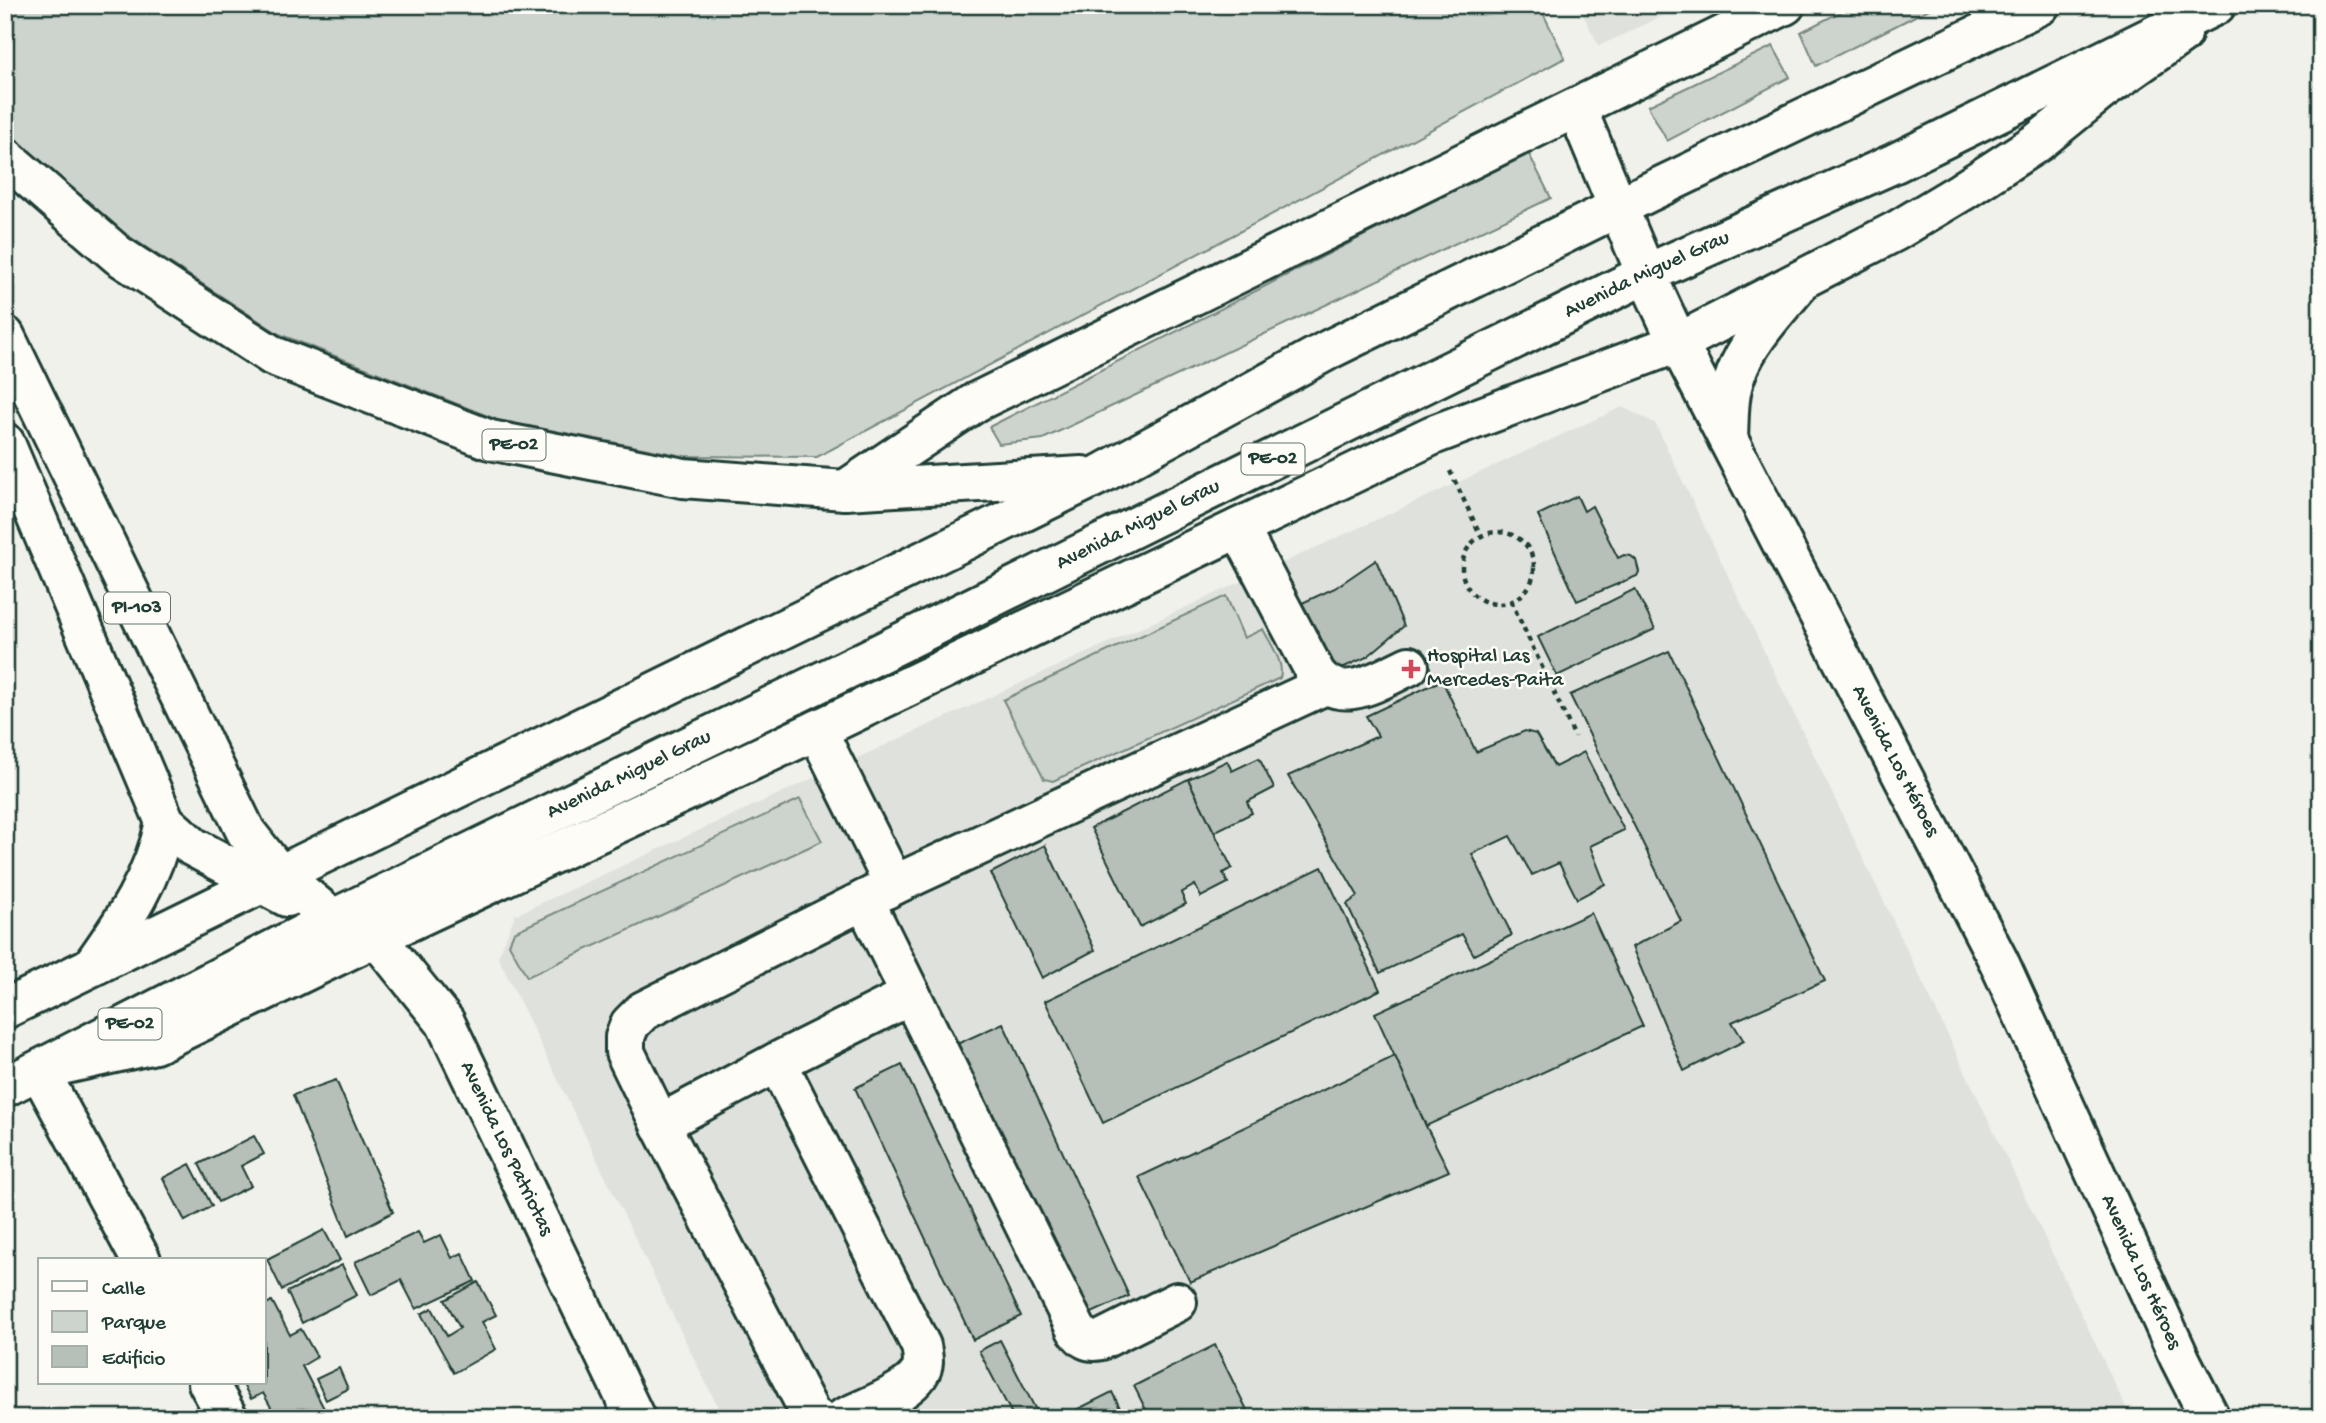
<svg xmlns="http://www.w3.org/2000/svg" width="2326" height="1423" viewBox="0 0 2326 1423" font-family="'Gochi Hand',sans-serif">
	<rect width="100%" height="100%" fill="#f0f1eb"/>
	<filter id="ink" filterUnits="userSpaceOnUse"><feTurbulence type="fractalNoise" baseFrequency=".0143" numOctaves="2"/><feDisplacementMap in="SourceGraphic" scale="14" xChannelSelector="R" yChannelSelector="G"/><feConvolveMatrix kernelMatrix="1 2 1 2 8 2 1 2 1" color-interpolation-filters="sRGB"/></filter>
	<g filter="url(#ink)">
		<g fill="#dfe2dc">
			<path d="M 1578,5 L 1686,5 L 1599,46 Z"/>
			<path d="M 1622,407 L 1655,423 L 2131,1418 L 723,1418 L 498,957 L 515,915 Z"/>
		</g>
		<g fill="#cdd3cd" stroke="#768880" stroke-width="2">
			<path d="M 5,5 L 1539,5 L 1565,58 L 817,457 L 684,456 L 498,420 L 279,334 L 124,233 L 22,146 L 5,128 Z"/>
			<path d="M 1854,5 L 1937,5 L 1816,66 L 1801,32 Z"/>
			<path d="M 1773,46 L 1790,77 L 1667,141 L 1648,106 Z"/>
			<path d="M 1528,152 L 1551,198 L 1043,439 L 999,444 L 989,427 Z"/>
			<path d="M 1226,596 L 1244,638 L 1263,629 C 1270,643 1285,663 1280,678 L 1053,781 L 1044,779 L 1003,700 Z"/>
			<path d="M 800,799 L 822,841 L 527,977 L 509,944 L 514,932 Z"/>
		</g>
		<g fill="#b6bfb8" stroke="#1f3d34" stroke-width="2">
			<path d="M 1577,496 L 1584,511 L 1592,506 L 1618,558 L 1624,555 L 1631,556 L 1636,560 L 1639,572 L 1637,576 L 1577,601 L 1538,515 Z"/>
			<path d="M 1376,560 L 1404,626 L 1367,657 L 1333,672 L 1302,603 L 1335,588 Z"/>
			<path d="M 1635,589 L 1655,629 L 1557,676 L 1538,637 Z"/>
			<path d="M 1669,651 L 1825,981 L 1732,1022 L 1744,1041 L 1684,1071 L 1632,947 L 1681,921 L 1570,695 Z"/>
			<path d="M 1442,680 L 1476,752 L 1525,731 L 1536,734 L 1555,767 L 1584,752 L 1624,830 L 1590,846 L 1605,884 L 1577,899 L 1559,863 L 1532,875 L 1510,836 L 1472,854 L 1512,935 L 1474,955 L 1462,934 L 1380,973 L 1347,904 L 1358,896 L 1288,776 L 1378,736 L 1366,716 Z"/>
			<path d="M 1259,758 L 1274,788 L 1247,802 L 1252,813 L 1214,832 L 1188,779 L 1227,761 L 1232,771 Z"/>
			<path d="M 1188,779 L 1232,868 L 1223,873 L 1228,883 L 1201,897 L 1195,885 L 1181,893 L 1186,904 L 1140,927 L 1091,828 Z"/>
			<path d="M 1045,845 L 1095,950 L 1042,978 L 991,873 Z"/>
			<path d="M 1322,867 L 1380,990 L 1103,1123 L 1045,1001 Z"/>
			<path d="M 1591,913 L 1643,1026 L 1426,1126 L 1375,1013 Z"/>
			<path d="M 1003,1023 L 1129,1296 L 1083,1317 L 957,1044 Z"/>
			<path d="M 1395,1056 L 1426,1126 L 1449,1171 L 1190,1282 L 1139,1177 Z"/>
			<path d="M 902,1065 L 1021,1316 L 973,1340 L 855,1088 Z"/>
			<path d="M 336,1080 L 393,1212 L 348,1236 L 293,1095 Z"/>
			<path d="M 254,1136 L 264,1154 L 241,1166 L 251,1186 L 218,1202 L 199,1164 Z"/>
			<path d="M 190,1164 L 212,1206 L 185,1221 L 163,1178 Z"/>
			<path d="M 324,1230 L 340,1260 L 282,1290 L 267,1259 Z"/>
			<path d="M 418,1232 L 424,1243 L 441,1235 L 452,1258 L 462,1253 L 475,1281 L 416,1309 L 401,1280 L 371,1295 L 355,1262 Z"/>
			<path d="M 342,1265 L 357,1295 L 302,1323 L 287,1292 Z"/>
			<path d="M 478,1282 L 496,1315 L 482,1322 L 496,1349 L 454,1373 L 421,1314 L 432,1308 L 447,1336 L 460,1328 L 445,1300 Z"/>
			<path d="M 272,1301 L 290,1335 L 301,1329 L 317,1357 L 302,1366 L 329,1418 L 277,1418 L 263,1393 L 251,1399 L 242,1383 L 264,1383 L 264,1305 Z"/>
			<path d="M 1000,1340 L 1040,1418 L 1014,1418 L 979,1351 Z"/>
			<path d="M 1215,1345 L 1251,1418 L 1150,1418 L 1134,1386 Z"/>
			<path d="M 339,1368 L 348,1389 L 326,1400 L 316,1379 Z"/>
			<path d="M 1112,1392 L 1125,1418 L 1060,1418 Z"/>
		</g>
		<g fill="none" stroke-linecap="round" stroke-linejoin="round">
			<g stroke="#1f3d34" stroke-width="44">
				<g id="minor">
					<path id="s1" d="M 1577,109 L 1646,274 L 1678,343 L 1999,962 L 2180,1359 L 2210,1418"/>
					<path d="M 1728,439 C 1729,418 1728,394 1736,374 C 1747,343 1774,314 1795,289"/>
					<path d="M 845,490 L 976,402 L 1785,5"/>
					<path d="M 1239,528 L 1316,674 C 1341,707 1380,679 1409,666"/>
					<path d="M 817,730 L 894,885"/>
					<path d="M 864,900 L 1076,1329 C 1083,1339 1088,1343 1101,1340 L 1177,1302"/>
					<path id="s2" d="M 355,928 L 376,937 L 445,1022 L 635,1418"/>
					<path d="M 777,1062 L 921,1346 C 922,1351 923,1357 923,1362 C 922,1389 866,1407 844,1418"/>
					<path d="M 660,1124 L 777,1062 L 911,995"/>
					<path d="M 141,1260 L 39,1070 L 155,1044 L 376,937 L 817,730 L 1433,435 L 1678,343 L 1896,231 L 1961,192 L 2038,142 L 2101,91 L 2182,34"/>
					<path d="M 208,1383 L 228,1418"/>
					<path d="M 816,1418 L 811,1415 L 660,1124 L 625,1052 L 625,1037 L 630,1024 L 643,1011 L 894,885 L 1325,685"/>
				</g>
			</g>
			<g stroke="#1f3d34" stroke-width="44">
				<g id="major">
					<path d="M 5,336 L 246,832 L 279,874 L 333,919"/>
					<path d="M 5,443 L 165,822 L 193,847 L 287,897"/>
					<path d="M 92,966 C 124,921 154,878 165,822"/>
				</g>
			</g>
			<g stroke="#1f3d34" stroke-width="44">
				<g id="highway">
					<path d="M 5,157 L 118,255 L 273,356 L 490,440 L 683,478 L 845,490 L 1082,476"/>
					<path d="M 5,1009 L 1101,474 L 1330,349 L 1647,193 L 2040,5"/>
					<path id="s3" d="M 5,1087 L 333,919 L 864,661 L 1646,274 L 1895,163 L 2216,5"/>
				</g>
			</g>
			<g stroke="#1f3d34" stroke-width="4.5" stroke-dasharray="5 5" stroke-linecap="butt">
				<path d="M 1450,471 L 1481,536"/>
				<circle cx="1498" cy="568" r="36"/>
				<path d="M 1511,601 L 1575,737"/>
			</g>
			<use href="#minor" stroke="#fdfcf7" stroke-width="38"/>
			<use href="#major" stroke="#fdfcf7" stroke-width="38"/>
			<use href="#highway" stroke="#fdfcf7" stroke-width="38"/>
		</g>
	</g>
	<path fill="#d1495b" stroke="#fdfcf7" stroke-width="2.5" d="M1407.5 658.5h7v7h7v7h-7v7h-7v-7h-7v-7h7z"/>
	<g text-anchor="middle" dominant-baseline="central" stroke-width="5" stroke-linejoin="round" paint-order="stroke">
		<g fill="#fdfcf7" stroke="#62766e" stroke-width="2">
			<rect x="482.5" y="429.5" width="63" height="31" rx="5"/>
			<rect x="1241.5" y="443.5" width="63" height="31" rx="5"/>
			<rect x="104" y="592.5" width="66" height="31" rx="5"/>
			<rect x="98.5" y="1008.5" width="63" height="31" rx="5"/>
		</g>
		<g font-size="19" font-weight="bold" fill="#1f3d34">
			<text x="514" y="445">PE-02</text>
			<text x="1273" y="459">PE-02</text>
			<text x="137" y="608">PI-103</text>
			<text x="130" y="1024">PE-02</text>
		</g>
		<g font-size="21" fill="#1f3d34" stroke="#fdfcf7">
			<text stroke="none"><textPath href="#s3" startOffset="1832">Avenida Miguel Grau</textPath></text>
			<text stroke="none"><textPath href="#s3" startOffset="1265">Avenida Miguel Grau</textPath></text>
			<text stroke="none"><textPath href="#s1" startOffset="726">Avenida Los Héroes</textPath></text>
			<text stroke="none"><textPath href="#s3" startOffset="698">Avenida Miguel Grau</textPath></text>
			<text stroke="none"><textPath href="#s2" startOffset="273">Avenida Los Patriotas</textPath></text>
			<text stroke="none"><textPath href="#s1" startOffset="1293">Avenida Los Héroes</textPath></text>
		</g>
		<g font-size="21" fill="#1f3d34" stroke="#fdfcf7" text-anchor="start">
			<text x="1427" y="657">Hospital Las<tspan x="1427" dy="24">Mercedes-Paita</tspan></text>
		</g>
	</g>
	<rect width="2326" height="1423" fill="none" stroke="#fdfcf7" stroke-width="28"/>
	<rect x="14" y="14" width="2298" height="1395" fill="none" stroke="#1f3d34" stroke-width="2.5" filter="url(#ink)"/>
	<rect x="38" y="1258" width="228" height="126" fill="#fdfcf7" stroke="#a4b0a9" stroke-width="2"/>
	<rect x="52" y="1281" width="35" height="10" fill="#fdfcf7" stroke="#a4b0a9" stroke-width="2"/>
	<text x="102" y="1294" font-size="21" fill="#1f3d34">Calle</text>
	<rect x="52" y="1311" width="35" height="21" fill="#cdd3cd" stroke="#a4b0a9" stroke-width="2"/>
	<text x="102" y="1328" font-size="21" fill="#1f3d34">Parque</text>
	<rect x="52" y="1346" width="35" height="21" fill="#b6bfb8" stroke="#a4b0a9" stroke-width="2"/>
	<text x="102" y="1364" font-size="21" fill="#1f3d34">Edificio</text>
</svg>
